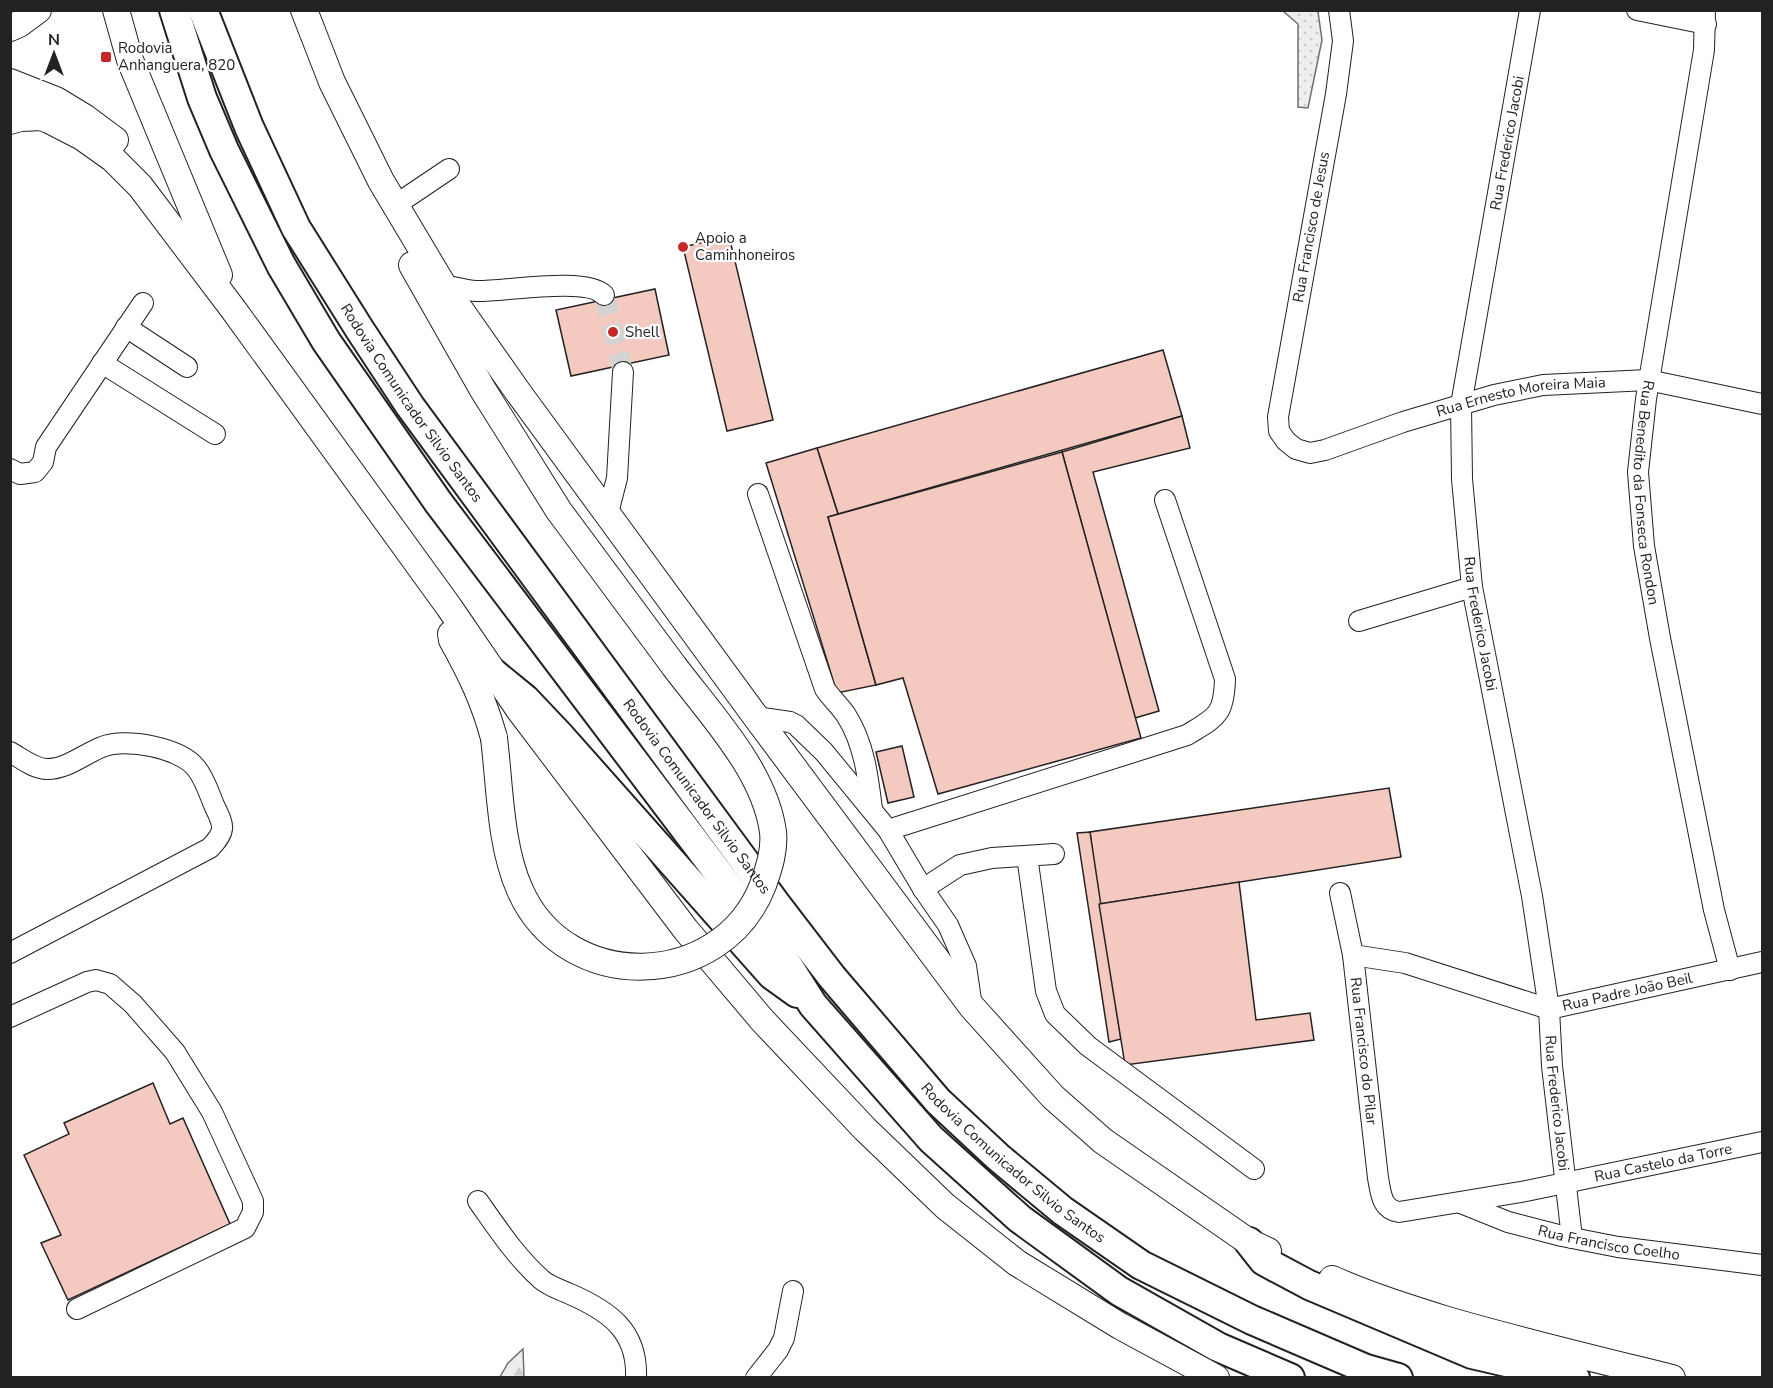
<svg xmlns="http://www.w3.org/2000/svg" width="1773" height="1388" viewBox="0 0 1773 1388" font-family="'Nunito Sans',sans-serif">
	<defs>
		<pattern id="grass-dots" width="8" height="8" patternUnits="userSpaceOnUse" patternTransform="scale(1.5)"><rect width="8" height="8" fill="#eee"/><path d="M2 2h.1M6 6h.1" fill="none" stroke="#ccc" stroke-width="1.8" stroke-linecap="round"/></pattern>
		<pattern id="forest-firs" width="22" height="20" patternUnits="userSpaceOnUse" patternTransform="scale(1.5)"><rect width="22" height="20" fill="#eee"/><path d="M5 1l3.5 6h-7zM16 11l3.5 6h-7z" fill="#ccc"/></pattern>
	</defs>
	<rect width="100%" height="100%" fill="#fff"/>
	<path fill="url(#grass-dots)" stroke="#6f6f6f" stroke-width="1.5" d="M 1283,11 L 1316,11 L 1318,12 L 1322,40 L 1308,108 L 1298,107 L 1298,24 Z"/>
	<path fill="url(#forest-firs)" stroke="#6f6f6f" stroke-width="1.5" d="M 523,1349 L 524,1377 L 500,1377 L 508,1363 Z"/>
	<g fill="#f3c9c0" stroke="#222" stroke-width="1.5">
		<path d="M 729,236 L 773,420 L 727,431 L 683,247 Z"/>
		<path d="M 655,289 L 669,355 L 571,376 L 556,310 Z"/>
		<path d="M 1163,350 L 1182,416 L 838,514 L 817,448 Z"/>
		<path d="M 1182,416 L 1190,448 L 1093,472 L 1159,711 L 1135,718 L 1062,452 Z"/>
		<path d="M 817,448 L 838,514 L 828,517 L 876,685 L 837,693 L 766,463 Z"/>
		<path d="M 1062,452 L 1141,738 L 938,794 L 903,678 L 876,685 L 828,517 Z"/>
		<path d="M 902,746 L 914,797 L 888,803 L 876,752 Z"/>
		<path d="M 1389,788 L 1401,857 L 1099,904 L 1090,832 Z"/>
		<path d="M 1090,832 L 1121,1039 L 1109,1042 L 1077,833 Z"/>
		<path d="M 1239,882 L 1256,1020 L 1310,1013 L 1314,1040 L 1125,1065 L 1099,904 Z"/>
		<path d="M 153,1083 L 170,1124 L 183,1118 L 230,1224 L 68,1300 L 41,1243 L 61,1235 L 24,1155 L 69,1134 L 64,1123 Z"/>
	</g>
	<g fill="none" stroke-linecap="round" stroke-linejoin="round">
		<path stroke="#d3d3d3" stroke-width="20" stroke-dasharray="20 10" stroke-linecap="butt" d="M 604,295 L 623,372"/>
		<g stroke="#222" stroke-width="22">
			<g id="minor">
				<path id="s1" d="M 1339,10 L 1343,41 L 1336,94 L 1278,417 L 1279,431 L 1286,441 L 1296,449 L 1310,453 L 1325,450 L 1403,422 L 1494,395 L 1543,385 L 1648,380 L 1762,404"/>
				<path id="s2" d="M 1530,10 L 1461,405 L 1462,479 L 1472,587 L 1532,896 L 1549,1009 L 1552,1066 L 1572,1238"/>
				<path d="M 1637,10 L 1706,24"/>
				<path id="s3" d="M 1705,10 L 1704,50 L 1646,399 L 1638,472 L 1644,546 L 1660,638 L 1714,910 L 1730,970"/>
				<path d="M 10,124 L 21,121 L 43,120"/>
				<path d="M 394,206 L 449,169"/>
				<path d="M 443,285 C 454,287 465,290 476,291 C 502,292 587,276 604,295"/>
				<path d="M 126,327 L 187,367"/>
				<path d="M 102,363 L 215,434"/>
				<path d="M 10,469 L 20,474 L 35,472 L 43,462 L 46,447 L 143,303"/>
				<path d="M 758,494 L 825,689 C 831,698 840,706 846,715 C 864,743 868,776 872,809"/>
				<path d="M 608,513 L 617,478 L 623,372"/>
				<path d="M 1359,621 L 1472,587"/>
				<path d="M 756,717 L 790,722 L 796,725 L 824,752 L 888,830 L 923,889 L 948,925 L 966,966 L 972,1007"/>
				<path d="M 10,752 C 21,758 34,769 47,769 C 67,769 84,754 102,747 C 125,737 181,748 196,768 C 204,777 209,793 214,805 C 224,826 227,830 210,848 L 10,953"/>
				<path d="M 888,830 L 1187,735 C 1216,717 1224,716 1225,679 L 1165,500"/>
				<path d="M 1027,856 L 1046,991 L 1055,1014 L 1088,1046 L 1254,1169"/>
				<path d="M 923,889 L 960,865 L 992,858 L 1054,854"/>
				<path id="s4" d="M 1340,893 L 1353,955 L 1378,1178 C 1381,1193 1381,1209 1399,1212 L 1526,1191 L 1762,1142"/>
				<path id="s5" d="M 1353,955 L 1405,963 L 1549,1009 L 1762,962"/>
				<path d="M 10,1017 L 87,982 L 96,980 L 110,984 L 133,1004 L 175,1052 L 212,1112 L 253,1201 L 253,1212 L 245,1228 L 77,1309"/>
				<path d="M 478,1201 C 498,1229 516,1257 542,1280 C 549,1286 561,1290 570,1294 C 609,1311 638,1331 636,1378"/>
				<path id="s6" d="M 1461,1203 L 1508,1222 L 1562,1236 L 1618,1247 L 1762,1265"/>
				<path d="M 756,1378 L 778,1350 L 784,1338 L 793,1291"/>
			</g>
		</g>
		<g stroke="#222" stroke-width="28">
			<g id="major">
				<path d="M 116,10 L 130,60 L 219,275"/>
				<path d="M 304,10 L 332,82 L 381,181 L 443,285 L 518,392 L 756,717 L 972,1007 L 1053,1097 L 1103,1141 L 1249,1242 L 1268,1251"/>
				<path d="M 10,28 L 19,24 L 38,10"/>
				<path d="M 10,82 L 56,100 L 84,117 L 115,140"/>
				<path d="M 10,105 L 49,120 L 82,137 L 113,159 L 140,186 L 233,309 L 449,607 L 520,711 L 686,930 L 763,1021 L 865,1129 L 945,1206 L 1017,1263 L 1120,1326 L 1216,1378"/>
				<path d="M 412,265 L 483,390 L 559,511 L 674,666"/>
				<path d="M 451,634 L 452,640 C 471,674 484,701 494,738"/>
				<path d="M 1332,1279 C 1368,1295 1406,1307 1444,1319 C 1519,1341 1595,1359 1672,1378"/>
			</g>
		</g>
		<g stroke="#222" stroke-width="32">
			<g id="highway">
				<path d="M 174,10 L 202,98 L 224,150 L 281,265 L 326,341 L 438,502 L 785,961 L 813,1005 L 931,1139 L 1020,1219 L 1119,1291 L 1218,1347 L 1290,1378"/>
				<path id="s7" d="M 203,10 L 249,127 L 296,228 L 360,330 L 410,406 L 776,904 L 832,977 L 938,1101 L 998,1157 L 1063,1211 L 1141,1265 L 1252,1320 L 1366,1369 L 1398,1378"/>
				<path d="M 492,672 L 525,699 L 561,737 L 772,975 L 797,993"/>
				<path d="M 1249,1242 L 1264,1261 L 1309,1285 L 1472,1354 L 1575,1378"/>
			</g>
		</g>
		<use href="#minor" stroke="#fff" stroke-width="20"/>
		<use href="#major" stroke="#fff" stroke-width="26"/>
		<use href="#highway" stroke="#fff" stroke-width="28"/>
		<g stroke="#222" stroke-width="28" stroke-linecap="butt">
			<path id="major-bridge" d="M 494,738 C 500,787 500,846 520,890 C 566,995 722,991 763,885 C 769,868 775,850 773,832 C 765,771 710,714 674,666"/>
		</g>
		<use href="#major-bridge" stroke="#fff" stroke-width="26"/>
	</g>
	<g fill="#c62828" stroke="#fff" stroke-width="2">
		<rect x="100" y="51" width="12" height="12" rx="3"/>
		<circle cx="683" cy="247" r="6"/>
		<circle cx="613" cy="332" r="6"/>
	</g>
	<g text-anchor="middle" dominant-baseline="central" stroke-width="4.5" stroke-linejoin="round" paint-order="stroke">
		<g font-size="15" fill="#222" stroke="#fff" text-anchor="start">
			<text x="118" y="48">Rodovia<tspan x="118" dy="17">Anhanguera, 820</tspan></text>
			<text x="695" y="238">Apoio a<tspan x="695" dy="17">Caminhoneiros</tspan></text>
			<text x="625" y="332">Shell</text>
		</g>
		<g font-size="15" fill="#222" stroke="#fff">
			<text transform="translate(1507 143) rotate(-80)">Rua Frederico Jacobi</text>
			<text transform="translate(1311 227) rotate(-80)">Rua Francisco de Jesus</text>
			<text stroke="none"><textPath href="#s1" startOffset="686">Rua Ernesto Moreira Maia</textPath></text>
			<text stroke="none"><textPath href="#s7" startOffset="447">Rodovia Comunicador Silvio Santos</textPath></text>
			<text stroke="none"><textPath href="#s3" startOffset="488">Rua Benedito da Fonseca Rondon</textPath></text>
			<text stroke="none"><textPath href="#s2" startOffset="621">Rua Frederico Jacobi</textPath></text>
			<text stroke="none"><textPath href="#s7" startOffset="933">Rodovia Comunicador Silvio Santos</textPath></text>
			<text stroke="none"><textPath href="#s5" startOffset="284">Rua Padre João Beil</textPath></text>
			<text stroke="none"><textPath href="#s4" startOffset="160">Rua Francisco do Pilar</textPath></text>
			<text stroke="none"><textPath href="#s2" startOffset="1107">Rua Frederico Jacobi</textPath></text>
			<text stroke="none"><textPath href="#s7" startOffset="1419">Rodovia Comunicador Silvio Santos</textPath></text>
			<text stroke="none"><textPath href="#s4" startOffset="600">Rua Castelo da Torre</textPath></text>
			<text stroke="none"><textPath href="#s6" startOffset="154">Rua Francisco Coelho</textPath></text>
		</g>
	</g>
	<rect width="1773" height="1388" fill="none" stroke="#222222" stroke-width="24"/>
	<g transform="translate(54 54)" stroke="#ffffff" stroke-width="4.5" paint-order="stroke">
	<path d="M0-4.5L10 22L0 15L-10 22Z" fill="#222222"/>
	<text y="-9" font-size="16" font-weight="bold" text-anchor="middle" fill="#222222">N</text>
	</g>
</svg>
